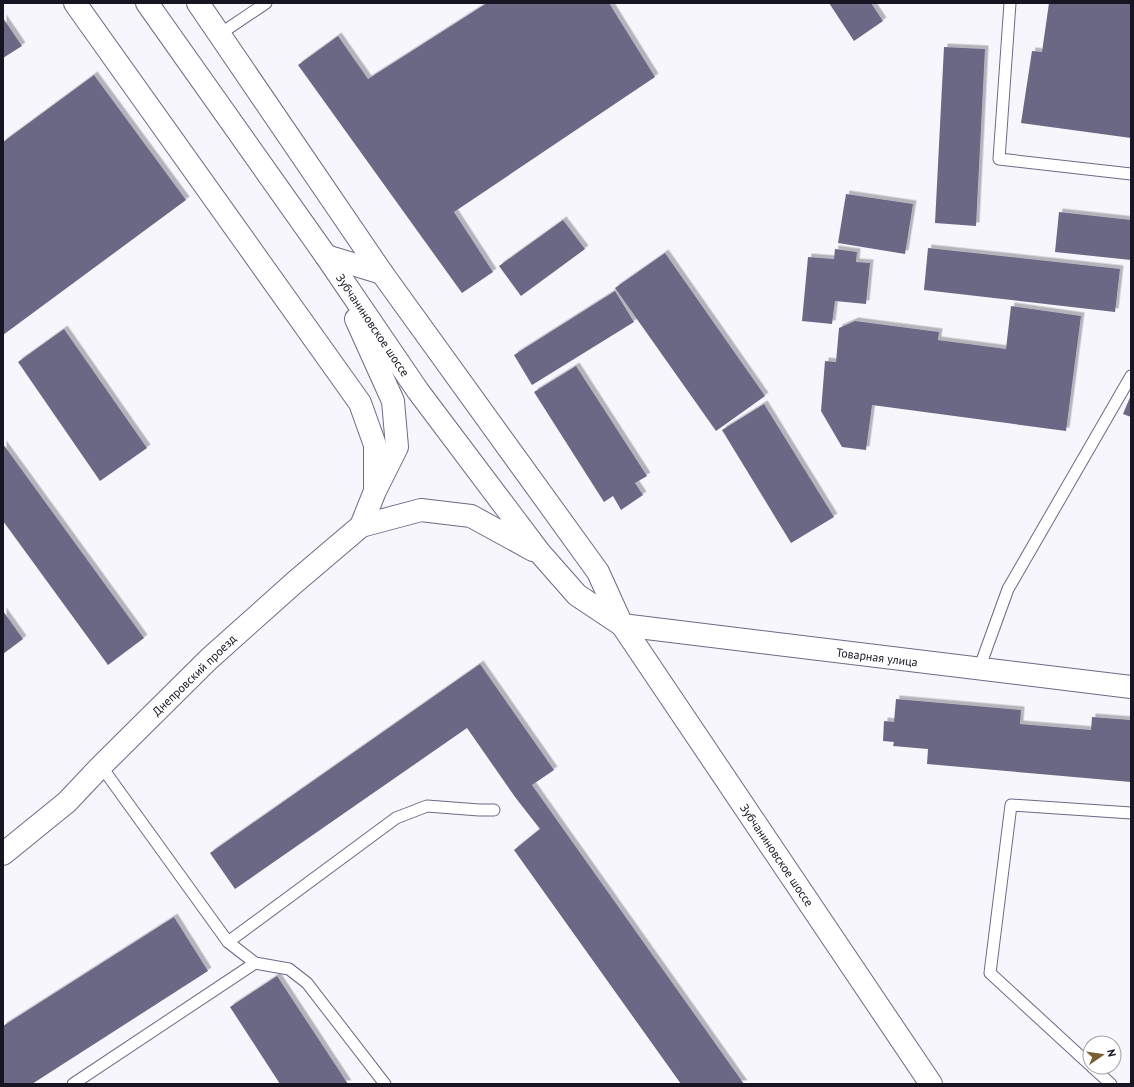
<svg xmlns="http://www.w3.org/2000/svg" width="1134" height="1087" viewBox="0 0 1134 1087" font-family="'PT Sans',sans-serif">
	<defs>
		<filter id="shadow"><feDropShadow dx="3.5" dy="-3.5" stdDeviation="0" flood-color="#0004"/></filter>
	</defs>
	<rect width="100%" height="100%" fill="#f7f6fd"/>
	<g fill="#6b6885" filter="url(#shadow)">
		<path d="M 487,3 L 609,3 L 655,77 L 454,212 L 493,272 L 462,293 L 298,65 L 338,36 L 368,79 Z"/>
		<path d="M 829,3 L 871,3 L 883,21 L 854,41 Z"/>
		<path d="M 1049,3 L 1131,3 L 1131,138 L 1021,123 L 1032,51 L 1042,52 Z"/>
		<path d="M 3,18 L 22,46 L 3,58 Z"/>
		<path d="M 944,47 L 985,49 L 976,226 L 935,223 Z"/>
		<path d="M 94,75 L 186,200 L 3,335 L 3,142 Z"/>
		<path d="M 846,194 L 913,204 L 905,254 L 838,243 Z"/>
		<path d="M 1059,212 L 1131,220 L 1131,260 L 1055,252 Z"/>
		<path d="M 563,220 L 585,249 L 521,296 L 499,266 Z"/>
		<path d="M 928,248 L 1120,269 L 1115,312 L 924,290 Z"/>
		<path d="M 835,249 L 857,252 L 856,262 L 870,263 L 866,304 L 835,301 L 832,324 L 802,321 L 808,257 L 834,259 Z"/>
		<path d="M 665,253 L 765,396 L 716,431 L 615,288 Z"/>
		<path d="M 615,291 L 634,322 L 532,385 L 514,355 Z"/>
		<path d="M 1011,306 L 1081,316 L 1066,431 L 872,405 L 866,450 L 842,447 L 821,411 L 825,361 L 836,362 L 839,328 L 855,321 L 939,332 L 938,340 L 1006,349 Z"/>
		<path d="M 64,329 L 147,448 L 100,481 L 18,362 Z"/>
		<path d="M 576,366 L 647,476 L 635,483 L 643,495 L 621,510 L 613,496 L 604,502 L 534,392 Z"/>
		<path d="M 1131,395 L 1131,417 L 1123,414 Z"/>
		<path d="M 764,404 L 834,517 L 791,543 L 722,430 Z"/>
		<path d="M 3,444 L 144,638 L 108,665 L 3,521 Z"/>
		<path d="M 3,611 L 23,639 L 3,654 Z"/>
		<path d="M 480,664 L 554,770 L 532,785 L 744,1084 L 681,1084 L 514,850 L 540,829 L 515,797 L 467,728 L 235,889 L 210,853 Z"/>
		<path d="M 896,699 L 1021,710 L 1020,724 L 1091,730 L 1092,717 L 1131,720 L 1131,782 L 927,764 L 928,749 L 893,746 L 894,742 L 883,741 L 884,721 L 894,722 Z"/>
		<path d="M 174,917 L 208,971 L 32,1084 L 3,1084 L 3,1026 Z"/>
		<path d="M 277,976 L 348,1084 L 280,1084 L 230,1007 Z"/>
	</g>
	<g fill="none" stroke-linecap="round" stroke-linejoin="round">
		<g stroke="#6d6987" stroke-width="13">
			<g id="lane">
				<path d="M 1010,3 L 999,159 L 1131,174"/>
				<path d="M 220,34 L 266,3"/>
				<path d="M 979,669 L 1008,589 L 1131,376"/>
				<path d="M 101,766 L 228,942 L 255,963 L 289,969 L 307,983 L 385,1084"/>
				<path d="M 228,942 L 396,818 L 427,806 L 479,810 L 494,810"/>
				<path d="M 1090,1065 L 990,973 L 1011,805 L 1131,813"/>
				<path d="M 1092,1067 L 1111,1084"/>
				<path d="M 73,1084 L 255,963"/>
			</g>
		</g>
		<g stroke="#6d6987" stroke-width="24">
			<path id="secondary" d="M 622,625 L 1131,687"/>
		</g>
		<g stroke="#6d6987" stroke-width="24">
			<g id="primary">
				<path d="M 75,3 L 360,403 L 375,445 L 375,486"/>
				<path d="M 147,3 L 326,256 L 418,391 L 540,553 L 577,595 L 622,625"/>
				<path d="M 198,3 L 382,273 L 598,572 L 622,625 L 931,1084"/>
				<path d="M 326,256 L 382,273"/>
				<path d="M 361,526 L 421,510 L 471,516 L 533,550"/>
				<path d="M 3,854 L 67,802 L 101,766 L 209,659 L 294,583 L 361,526 L 375,491 L 397,447 L 393,401 L 356,319"/>
			</g>
		</g>
		<use href="#lane" stroke="#fff" stroke-width="11"/>
		<use href="#secondary" stroke="#fff" stroke-width="22"/>
		<use href="#primary" stroke="#fff" stroke-width="22"/>
	</g>
	<g text-anchor="middle" dominant-baseline="central" stroke-width="3" stroke-linejoin="round" paint-order="stroke">
		<g font-size="12" fill="#171521" stroke="#fff">
			<text transform="translate(373 325) rotate(56)">Зубчаниновское шоссе</text>
			<text transform="translate(877 657) rotate(7)">Товарная улица</text>
			<text transform="translate(194 675) rotate(-44)">Днепровский проезд</text>
			<text transform="translate(777 855) rotate(56)">Зубчаниновское шоссе</text>
		</g>
	</g>
	<rect width="1134" height="1087" fill="none" stroke="#171521" stroke-width="8"/>
	<g transform="translate(1102 1055) rotate(77)"><circle r="19" fill="#ffffff" stroke="#a2a1a6"/>
	<path d="M0-3L7 15L0 10L-7 15Z" fill="#785e30"/>
	<text y="-6" font-size="11" font-weight="bold" text-anchor="middle" fill="#171521">N</text>
	</g>
</svg>
